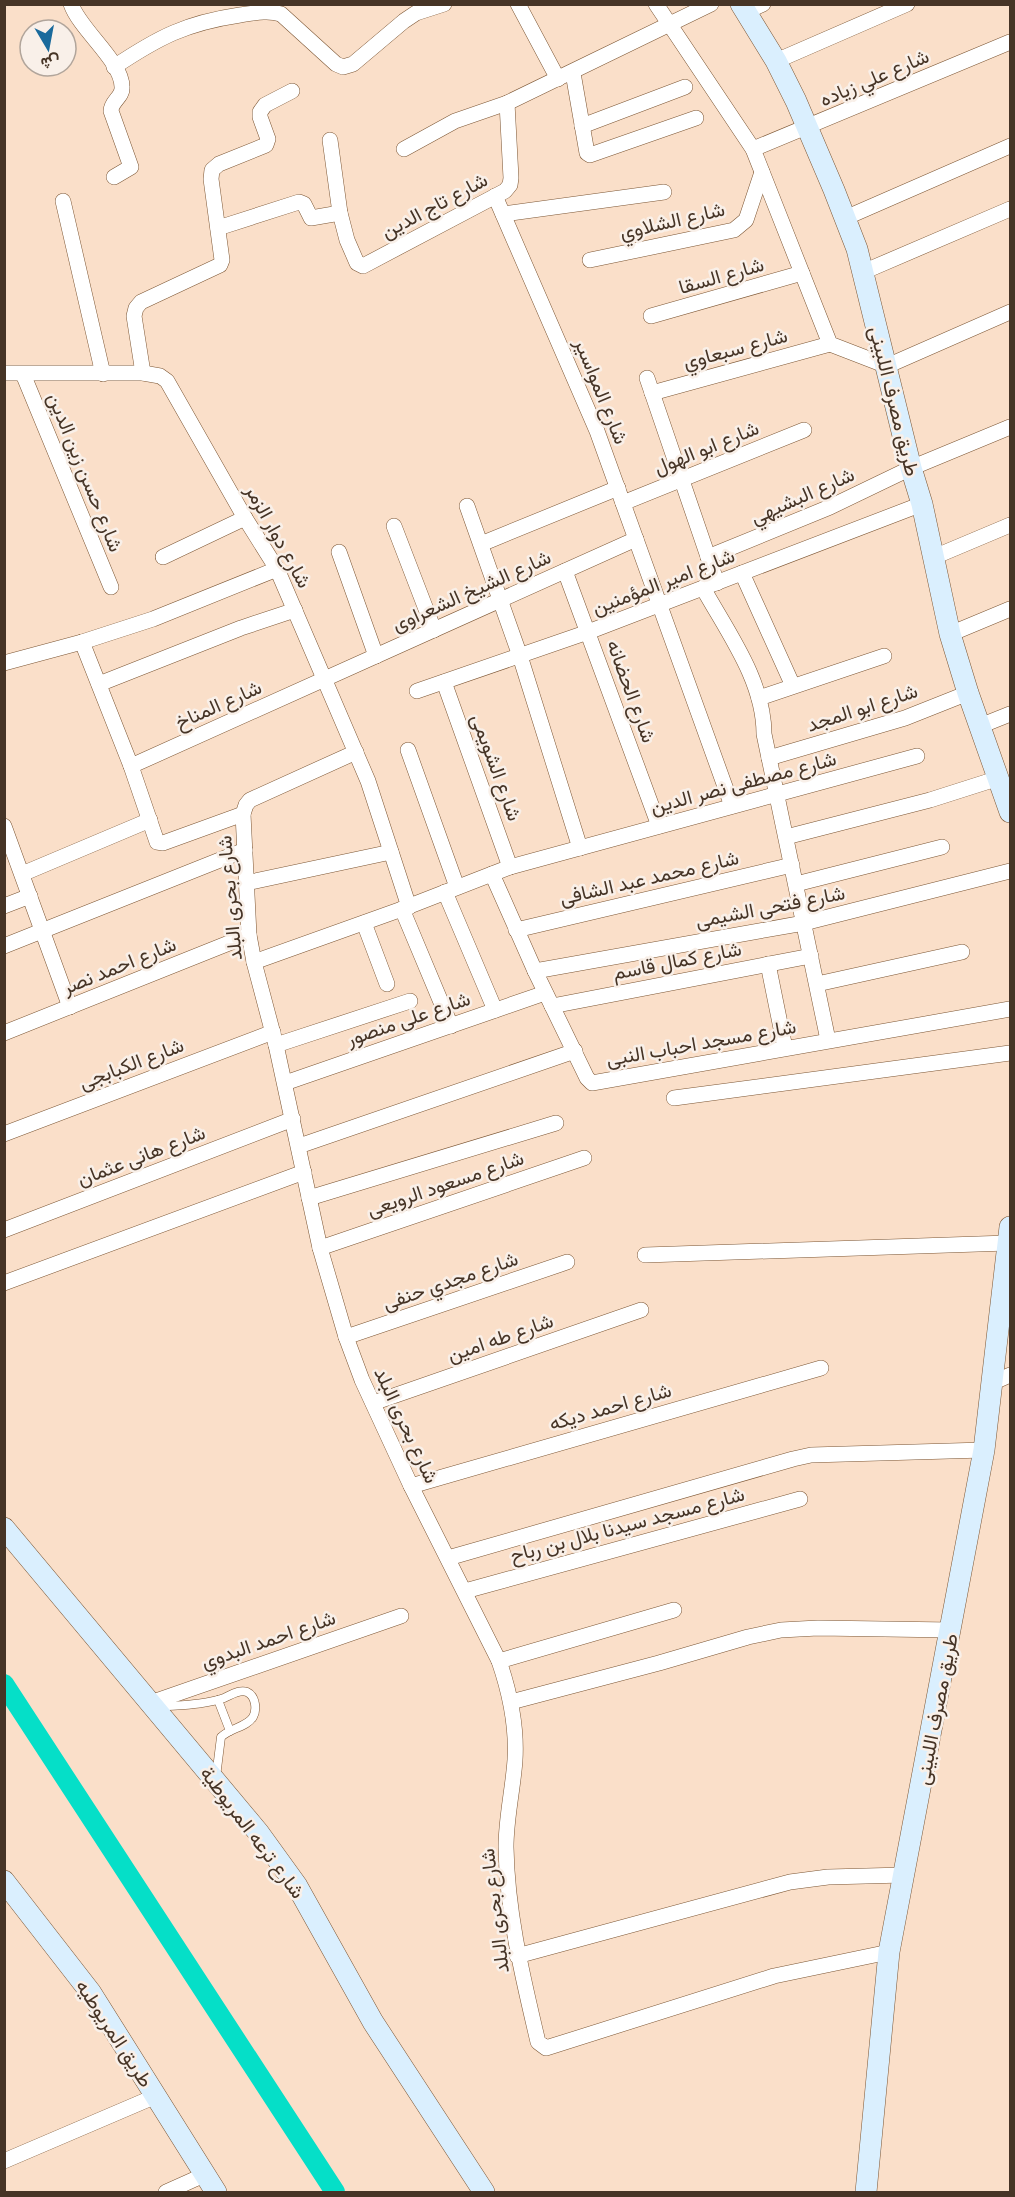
<svg xmlns="http://www.w3.org/2000/svg" width="1015" height="2197" viewBox="0 0 1015 2197" font-family="'IBM Plex Serif',Vazirmatn,serif">
	<rect width="100%" height="100%" fill="#fadfc9"/>
	<g fill="none" stroke-linecap="round" stroke-linejoin="round">
		<path stroke="#05dfc8" stroke-width="20" d="M 4,1684 L 335,2192"/>
		<g stroke="#7c5634" stroke-width="9">
			<g id="lane">
				<path d="M 218,1700 L 230,1731"/>
				<path d="M 158,1707 C 180,1705 204,1705 224,1698 C 231,1695 240,1689 247,1692 C 256,1696 257,1710 253,1717 C 247,1727 230,1728 221,1737 L 216,1777"/>
			</g>
		</g>
		<g stroke="#7c5634" stroke-width="16">
			<g id="street">
				<path d="M 71,4 C 80,30 122,61 122,87 C 123,97 111,101 111,111 L 131,167 L 114,177"/>
				<path d="M 518,4 L 558,79"/>
				<path d="M 656,4 L 753,149 L 830,344 L 887,366 L 1010,312"/>
				<path d="M 746,12 L 763,4"/>
				<path d="M 776,61 L 907,4"/>
				<path d="M 114,67 C 159,37 186,23 240,15 C 254,13 268,10 281,14 L 336,64 L 343,67 L 353,64 L 404,21 L 416,13 L 444,4"/>
				<path d="M 573,73 L 587,153 L 590,155 L 696,118"/>
				<path d="M 582,126 L 685,87"/>
				<path d="M 330,140 L 340,213 L 347,240 L 357,263 L 363,266 L 505,191 L 510,185 L 511,178 L 507,103"/>
				<path d="M 404,149 L 455,121 L 507,103 L 711,4"/>
				<path d="M 753,149 L 1010,42"/>
				<path d="M 495,196 L 597,431 L 732,806"/>
				<path d="M 63,201 L 103,374"/>
				<path d="M 503,214 L 664,192"/>
				<path d="M 845,218 L 1010,146"/>
				<path d="M 218,228 L 299,202 L 304,204 L 311,218 L 340,213"/>
				<path d="M 590,260 L 734,230 L 746,220 L 762,172"/>
				<path d="M 863,272 L 1010,209"/>
				<path d="M 651,316 L 802,273"/>
				<path d="M 4,373 L 143,373 L 160,376 L 167,381 L 245,518 L 277,569 L 368,781 L 409,907"/>
				<path d="M 143,373 L 134,316 L 136,308 L 141,302 L 220,265 L 222,260 L 211,179 L 212,170 L 219,164 L 266,145 L 268,139 L 260,117 L 260,112 L 265,105 L 292,91"/>
				<path d="M 23,374 L 111,587"/>
				<path d="M 647,378 L 717,583"/>
				<path d="M 652,393 L 830,344"/>
				<path d="M 623,503 L 804,430"/>
				<path d="M 467,506 L 520,656 L 580,848"/>
				<path d="M 394,526 L 434,630"/>
				<path d="M 481,544 L 618,488"/>
				<path d="M 339,552 L 376,656"/>
				<path d="M 163,557 L 245,518"/>
				<path d="M 708,557 L 830,507 L 911,468 L 1010,427"/>
				<path d="M 934,557 L 1010,525"/>
				<path d="M 565,571 L 659,826"/>
				<path d="M 742,573 L 793,686"/>
				<path d="M 703,588 C 728,633 764,681 764,734 L 828,1040"/>
				<path d="M 950,634 L 1010,609"/>
				<path d="M 82,642 L 131,766 L 157,842 L 163,843 L 243,814"/>
				<path d="M 4,663 L 82,642 L 153,619 L 277,569"/>
				<path d="M 444,682 L 510,867"/>
				<path d="M 99,684 L 241,628 L 295,610"/>
				<path d="M 417,691 L 588,632 L 922,504"/>
				<path d="M 759,698 L 884,656"/>
				<path d="M 980,726 L 1010,714"/>
				<path d="M 408,750 L 457,887"/>
				<path d="M 356,752 L 250,800 L 246,805 L 243,814 L 249,935 L 254,962 L 276,1045 L 320,1248 L 346,1337 L 362,1380 L 411,1486 L 499,1661 C 510,1693 517,1726 515,1760 C 513,1789 506,1818 506,1847 C 507,1914 523,1978 538,2042 L 546,2048 L 774,1976 L 889,1952"/>
				<path d="M 769,758 L 905,718 L 968,693"/>
				<path d="M 131,766 L 636,539"/>
				<path d="M 4,826 L 70,1007"/>
				<path d="M 786,837 L 930,800 L 999,778"/>
				<path d="M 22,874 L 150,820"/>
				<path d="M 492,874 L 535,971 L 587,1078 L 592,1083 L 1010,1009"/>
				<path d="M 246,883 L 391,852"/>
				<path d="M 796,884 L 942,847"/>
				<path d="M 445,892 L 495,1010"/>
				<path d="M 4,906 L 30,896"/>
				<path d="M 402,909 L 451,1026"/>
				<path d="M 364,923 L 387,984"/>
				<path d="M 516,930 L 792,865"/>
				<path d="M 4,946 L 245,850"/>
				<path d="M 254,962 L 402,909 L 510,867 L 917,756"/>
				<path d="M 768,964 L 785,1048"/>
				<path d="M 535,971 L 804,923 L 1010,871"/>
				<path d="M 817,984 L 962,952"/>
				<path d="M 552,1006 L 811,956"/>
				<path d="M 4,1033 L 249,935"/>
				<path d="M 276,1045 L 410,1001"/>
				<path d="M 285,1083 L 545,993"/>
				<path d="M 674,1098 L 1010,1053"/>
				<path d="M 4,1134 L 273,1032"/>
				<path d="M 299,1146 L 575,1051"/>
				<path d="M 309,1198 L 556,1123"/>
				<path d="M 4,1230 L 293,1119"/>
				<path d="M 320,1248 L 584,1158"/>
				<path d="M 645,1255 L 1008,1243"/>
				<path d="M 4,1283 L 304,1172"/>
				<path d="M 346,1337 L 567,1262"/>
				<path d="M 992,1383 L 1010,1375"/>
				<path d="M 373,1403 L 641,1310"/>
				<path d="M 411,1486 L 821,1368"/>
				<path d="M 448,1558 L 793,1459 L 811,1455 L 984,1450"/>
				<path d="M 465,1591 L 800,1499"/>
				<path d="M 499,1661 L 674,1610"/>
				<path d="M 511,1702 L 659,1663 L 748,1637 L 781,1630 L 818,1628 L 951,1630"/>
				<path d="M 150,1703 L 401,1616"/>
				<path d="M 517,1956 L 790,1882 L 828,1877 L 904,1875"/>
				<path d="M 4,2161 L 156,2096"/>
				<path d="M 166,2192 L 204,2175"/>
			</g>
		</g>
		<g stroke="#7c5634" stroke-width="22">
			<g id="secondary">
				<path d="M 741,4 L 776,61 L 796,101 L 834,190 L 857,249 L 911,468 L 922,504 L 950,634 L 968,693 L 1010,812"/>
				<path d="M 4,1528 L 258,1832 L 297,1886 L 373,2022 L 484,2192"/>
				<path d="M 4,1881 L 91,1993 L 216,2192"/>
				<path d="M 866,2192 L 889,1952 L 984,1450 L 1010,1227"/>
			</g>
		</g>
		<use href="#lane" stroke="#fff" stroke-width="8"/>
		<use href="#street" stroke="#fff" stroke-width="15"/>
		<use href="#secondary" stroke="#daeffe" stroke-width="21"/>
	</g>
	<g text-anchor="middle" dominant-baseline="central" stroke-width="5" stroke-linejoin="round" paint-order="stroke">
		<g font-size="20" fill="#463426" stroke="#f9f0e9">
			<text transform="translate(874 77) rotate(-23)">شارع علي زياده</text>
			<text transform="translate(434 205) rotate(-28)">شارع تاج الدين</text>
			<text transform="translate(672 220) rotate(-13)">شارع الشلاوي</text>
			<text transform="translate(721 275) rotate(-16)">شارع السقا</text>
			<text transform="translate(735 348) rotate(-15)">شارع سبعاوي</text>
			<text transform="translate(602 391) rotate(68)">شارع المواسير</text>
			<text transform="translate(895 401) rotate(76)">طريق مصرف اللبينى</text>
			<text transform="translate(706 447) rotate(-22)">شارع ابو الهول</text>
			<text transform="translate(86 472) rotate(68)">شارع حسن زين الدين</text>
			<text transform="translate(802 495) rotate(-24)">شارع البشيهي</text>
			<text transform="translate(279 536) rotate(61)">شارع دوار الزمر</text>
			<text transform="translate(663 581) rotate(-21)">شارع امير المؤمنين</text>
			<text transform="translate(471 590) rotate(-24)">شارع الشيخ الشعراوى</text>
			<text transform="translate(632 691) rotate(70)">شارع الحضانه</text>
			<text transform="translate(218 704) rotate(-24)">شارع المناخ</text>
			<text transform="translate(862 707) rotate(-18)">شارع ابو المجد</text>
			<text transform="translate(497 767) rotate(70)">شارع الشويمى</text>
			<text transform="translate(743 782) rotate(-15)">شارع مصطفى نصر الدين</text>
			<text transform="translate(649 877) rotate(-13)">شارع محمد عبد الشافى</text>
			<text transform="translate(229 898) rotate(-95)">شارع بحرى البلد</text>
			<text transform="translate(770 906) rotate(-11)">شارع فتحى الشيمى</text>
			<text transform="translate(677 960) rotate(-11)">شارع كمال قاسم</text>
			<text transform="translate(119 965) rotate(-22)">شارع احمد نصر</text>
			<text transform="translate(408 1018) rotate(-19)">شارع على منصور</text>
			<text transform="translate(701 1042) rotate(-10)">شارع مسجد احباب النبى</text>
			<text transform="translate(131 1063) rotate(-21)">شارع الكبابجى</text>
			<text transform="translate(141 1155) rotate(-21)">شارع هانى عثمان</text>
			<text transform="translate(445 1183) rotate(-19)">شارع مسعود الرويعى</text>
			<text transform="translate(450 1280) rotate(-19)">شارع مجدي حنفى</text>
			<text transform="translate(500 1337) rotate(-19)">شارع طه امين</text>
			<text transform="translate(610 1406) rotate(-16)">شارع احمد ديكه</text>
			<text transform="translate(407 1425) rotate(65)">شارع بحرى البلد</text>
			<text transform="translate(627 1524) rotate(-15)">شارع مسجد سيدنا بلال بن رباح</text>
			<text transform="translate(268 1639) rotate(-19)">شارع احمد البدوي</text>
			<text transform="translate(936 1709) rotate(-79)">طريق مصرف اللبينى</text>
			<text transform="translate(253 1832) rotate(53)">شارع ترعه المريوطية</text>
			<text transform="translate(494 1911) rotate(-97)">شارع بحرى البلد</text>
			<text transform="translate(115 2033) rotate(57)">طريق المريوطيه</text>
		</g>
	</g>
	<rect width="1015" height="2197" fill="none" stroke="#463426" stroke-width="12"/>
	<g transform="translate(48 48) rotate(170)"><circle r="28" fill="#f9f0e9" stroke="#b1a59b" stroke-width="1.5"/>
	<path d="M0-4.5L10 22L0 15L-10 22Z" fill="#1a6a9c"/>
	<text y="-9" font-size="16" font-weight="bold" text-anchor="middle" fill="#463426">ش</text>
	</g>
</svg>
